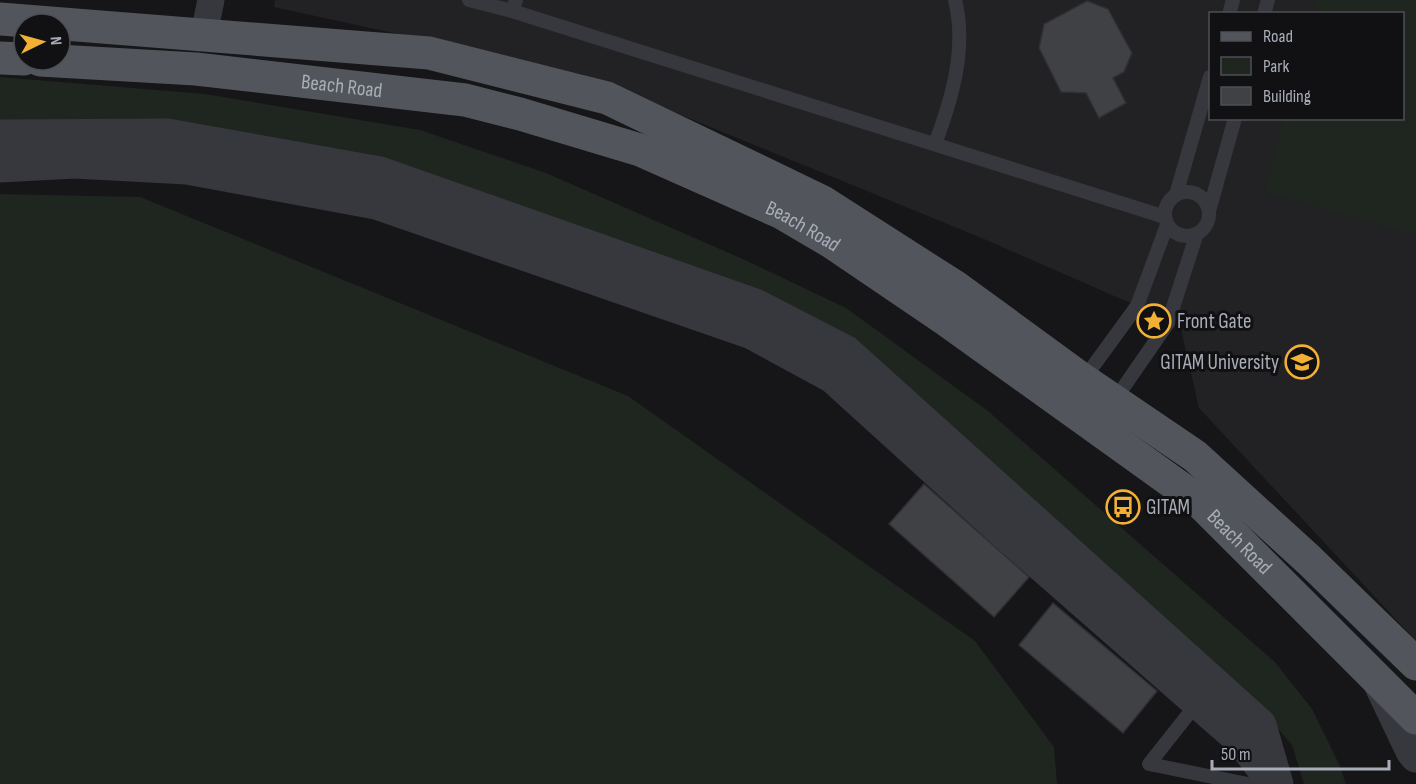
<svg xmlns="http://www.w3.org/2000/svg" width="1416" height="784" font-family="'Sofia Sans Condensed',sans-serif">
	<rect width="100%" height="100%" fill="#161618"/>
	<path fill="#222225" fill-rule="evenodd" d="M275 0H1416V641L1199 408 1178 316 1137 306 984 239 581 74 274 7ZM1210 14H1402V118H1210Z"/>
	<path fill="#1e261f" d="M1316 0H1416V235L1264 192 1284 119 1402 118V14L1312 13Z
		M0 77 205 94 420 130 546 173 745 260 846 308 988 411 1275 662 1312 709 1339 764 1346 784H1304L1292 745 1243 688 849 343 0 120Z
		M0 194 140 197 628 396 975 641 1054 747 1057 784H0Z"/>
	<path fill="#404145" stroke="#303034" stroke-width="1.5" d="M1087 1 1108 9 1132 53 1124 72 1113 78 1126 103 1099 118 1086 93 1061 92 1039 48 1044 24Z
		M924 484 1029 577 994 617 889 524Z
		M1053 603 1157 691 1123 733 1019 645Z"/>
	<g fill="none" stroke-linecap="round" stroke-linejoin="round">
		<path stroke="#37383d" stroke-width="14" d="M469 0 512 11
			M516 0 512 11 1165 217
			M1229 14 1233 0
			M1264 14 1268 0
			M935 144C952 99 967 48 955 0
			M1165 214a22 22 0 1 1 44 0a22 22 0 1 1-44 0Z
			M1176 195 1210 77
			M1209 211 1235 118
			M1083 380 1137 306 1167 225
			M1114 401 1168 323 1197 233
			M1198 702 1149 764 1248 784"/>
		<path stroke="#37383d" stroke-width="27" d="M204 34 211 0"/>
		<path stroke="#37383d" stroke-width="33" d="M0 136 167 135 380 173 755 305 846 352 1260 725 1277 784
			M0 166 75 162 187 168 376 203 752 333 833 377 1007 535 1241 740 1268 775
			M1380 684 1412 751 1416 756"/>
		<g stroke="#53555c" stroke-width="33">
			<path d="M0 19 429 53 607 98 821 201 957 288 1083 380 1195 456 1309 560 1416 664"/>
			<path d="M0 58 24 59"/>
			<path id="s1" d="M40 60 196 69 465 100 520 114 640 150 782 213 833 243 945 319 1200 502 1416 718"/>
		</g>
	</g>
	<defs>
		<g id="sight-ring" transform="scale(1.725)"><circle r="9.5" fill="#111113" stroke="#f2b134" stroke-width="1.5"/><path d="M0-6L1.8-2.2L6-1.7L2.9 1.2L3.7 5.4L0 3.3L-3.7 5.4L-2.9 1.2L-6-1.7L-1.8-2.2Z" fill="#f2b134"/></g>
		<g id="university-ring" transform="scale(1.725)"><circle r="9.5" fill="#111113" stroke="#f2b134" stroke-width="1.5"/><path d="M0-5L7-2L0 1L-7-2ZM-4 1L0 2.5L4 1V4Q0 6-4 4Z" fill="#f2b134"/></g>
		<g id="bus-ring" transform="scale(1.725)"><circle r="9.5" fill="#111113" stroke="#f2b134" stroke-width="1.5"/><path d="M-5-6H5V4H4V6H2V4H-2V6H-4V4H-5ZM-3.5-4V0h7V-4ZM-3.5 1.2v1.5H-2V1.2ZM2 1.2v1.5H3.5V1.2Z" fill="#f2b134"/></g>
	</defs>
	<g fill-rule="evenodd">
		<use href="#sight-ring" x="1154" y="321"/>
		<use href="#university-ring" x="1302" y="362"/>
		<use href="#bus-ring" x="1123" y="507"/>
	</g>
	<g text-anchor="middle" stroke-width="6" stroke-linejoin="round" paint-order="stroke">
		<g font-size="21" fill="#a8adb8" stroke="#111113">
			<text dy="7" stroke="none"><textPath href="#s1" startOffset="303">Beach Road</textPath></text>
			<text dy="7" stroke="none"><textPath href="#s1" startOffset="789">Beach Road</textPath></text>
			<text dy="7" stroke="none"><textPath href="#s1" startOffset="1329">Beach Road</textPath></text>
		</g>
		<g font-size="21" fill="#a8adb8" stroke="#111113" text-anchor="start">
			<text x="1177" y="328">Front Gate</text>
			<text x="1279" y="369" text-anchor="end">GITAM University</text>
			<text x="1146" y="514">GITAM</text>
		</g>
	</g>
	<rect x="1209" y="12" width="195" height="108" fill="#111113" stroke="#4d4f55" stroke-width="1.5"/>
	<rect x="1221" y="32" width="30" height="9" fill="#53555c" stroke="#4d4f55" stroke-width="1.5"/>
	<text x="1263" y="42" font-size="18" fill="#a8adb8">Road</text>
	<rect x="1221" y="57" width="30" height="18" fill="#1e261f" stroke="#4d4f55" stroke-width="1.5"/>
	<text x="1263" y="72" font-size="18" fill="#a8adb8">Park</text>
	<rect x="1221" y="87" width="30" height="18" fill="#404145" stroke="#4d4f55" stroke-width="1.5"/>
	<text x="1263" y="102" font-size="18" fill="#a8adb8">Building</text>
	<g transform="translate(42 42) rotate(85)"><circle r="28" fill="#111113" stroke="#4d4f55" stroke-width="1.5"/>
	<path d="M0-4.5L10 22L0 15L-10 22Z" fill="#f2b134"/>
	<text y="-9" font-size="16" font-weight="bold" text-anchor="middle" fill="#a8adb8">N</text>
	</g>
	<path d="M1212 760v9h177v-9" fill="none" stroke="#a8adb8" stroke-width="3"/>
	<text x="1221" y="760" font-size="18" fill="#a8adb8" stroke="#111113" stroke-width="4.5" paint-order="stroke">50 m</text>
</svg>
